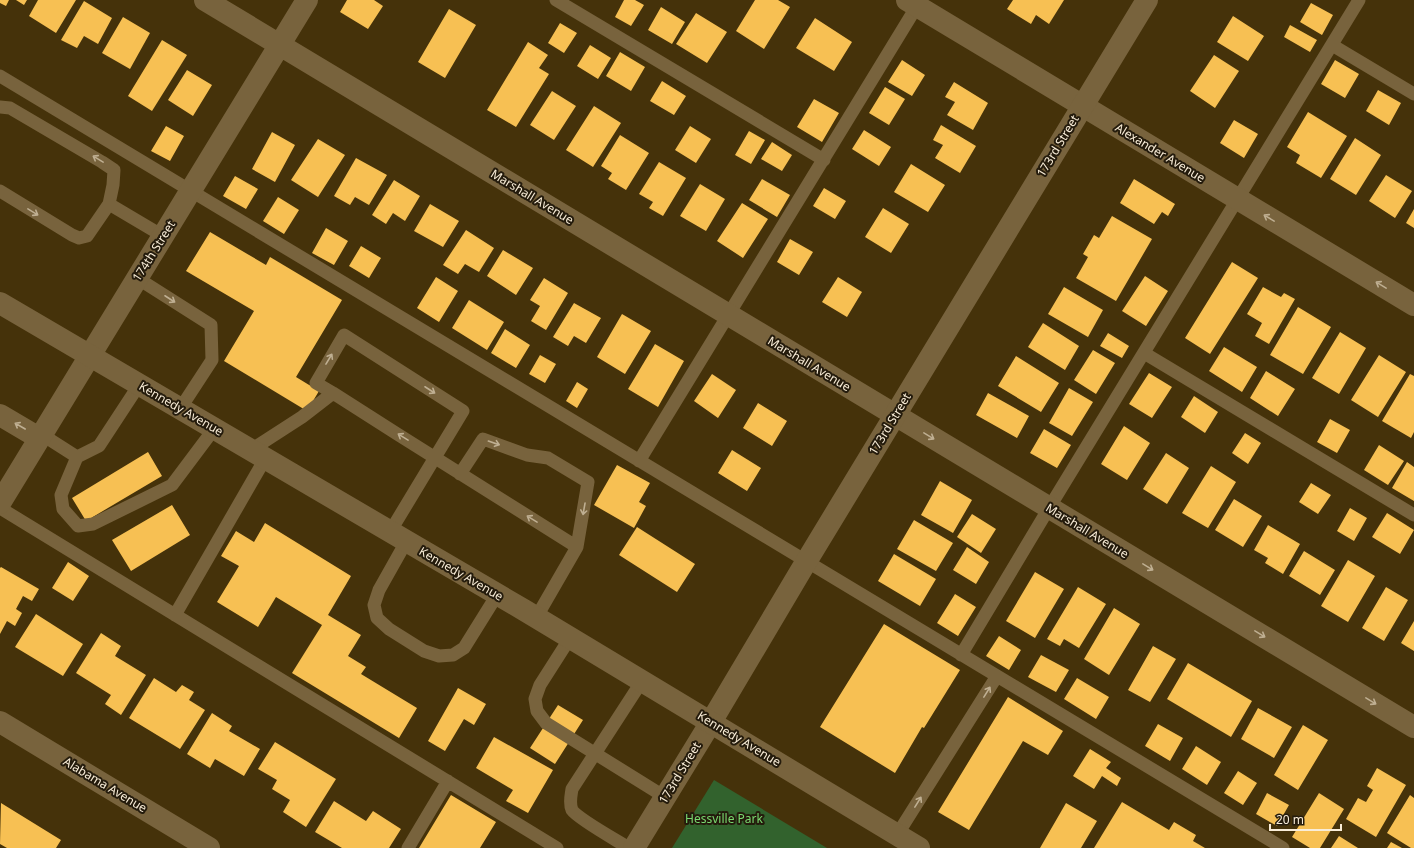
<svg xmlns="http://www.w3.org/2000/svg" width="1414" height="848" font-family="'Noto Sans',sans-serif">
	<rect width="100%" height="100%" fill="#45320a"/>
	<path fill="#32622d" d="M714 780 827 848H672Z"/>
	<path fill="#f7c053" d="M0 0H9L6 6 0 3Z
		M16 0H27L24 5Z
		M38 0H76L56 33 29 16Z
		M347 0H374L383 6 368 29 340 12Z
		M624 0H635L644 5 631 26 615 17Z
		M755 0H778L790 7 764 49 736 31Z
		M1013 0H1064L1049 24 1036 15 1031 24 1007 9Z
		M84 1 112 18 98 44 84 36 77 48 61 40Z
		M1311 3 1333 15 1322 35 1300 22Z
		M661 7 685 22 672 44 648 30Z
		M449 9 476 25 445 78 418 62Z
		M696 13 727 32 707 63 676 44Z
		M1233 16 1264 36 1248 61 1217 42Z
		M123 17 150 33 130 69 102 53Z
		M815 18 852 42 834 71 796 48Z
		M560 23 577 33 564 53 548 43Z
		M1290 25 1317 40 1310 52 1284 37Z
		M162 40 187 55 152 111 128 96Z
		M528 42 548 55 539 68 549 74 516 127 487 110Z
		M590 45 611 58 598 79 577 66Z
		M620 52 645 67 631 91 606 76Z
		M1214 55 1239 71 1215 108 1190 91Z
		M902 60 925 75 912 96 888 82Z
		M1335 60 1359 74 1345 98 1321 84Z
		M187 70 212 85 193 116 168 100Z
		M662 81 686 96 674 115 650 101Z
		M954 82 988 103 973 130 947 115 955 102 945 97Z
		M885 87 905 99 889 125 869 113Z
		M1378 90 1401 103 1389 125 1366 111Z
		M552 91 576 106 554 140 530 125Z
		M814 99 839 113 822 142 797 127Z
		M594 106 621 123 593 167 566 150Z
		M1308 112 1347 136 1321 178 1296 163 1300 155 1287 147Z
		M1234 120 1258 134 1244 158 1220 143Z
		M941 125 976 146 960 173 935 158 943 145 933 140Z
		M166 126 184 136 170 161 151 151Z
		M690 126 711 139 696 163 675 150Z
		M864 130 891 147 879 166 852 149Z
		M749 131 765 140 751 164 735 155Z
		M272 132 295 145 275 182 252 169Z
		M620 135 649 153 626 190 608 179 612 173 601 166Z
		M1355 138 1381 155 1356 195 1330 179Z
		M318 139 345 155 318 197 291 180Z
		M772 142 792 155 782 171 761 159Z
		M356 158 387 175 369 205 355 197 350 205 334 196Z
		M659 162 686 178 663 216 649 208 653 202 639 194Z
		M911 164 945 185 928 212 894 192Z
		M1386 175 1412 191 1395 218 1369 201Z
		M235 176 258 189 246 209 223 196Z
		M762 179 790 195 777 217 749 200Z
		M1134 179 1175 204 1168 216 1162 212 1154 224 1120 203Z
		M394 180 420 196 405 221 393 213 386 224 372 215Z
		M700 184 725 199 706 231 680 216Z
		M824 188 846 201 835 219 813 206Z
		M278 197 299 210 284 234 263 221Z
		M742 203 768 219 743 258 717 241Z
		M430 204 459 221 443 247 414 231Z
		M883 208 909 224 891 253 865 237Z
		M1414 209V228L1406 223Z
		M1112 216 1152 239 1116 301 1076 278 1088 257 1083 254 1094 235 1099 238Z
		M326 228 348 241 334 265 312 253Z
		M466 230 494 248 479 272 465 264 458 274 443 265Z
		M210 232 266 265 270 257 342 300 296 377 319 391 307 411 224 361 254 311 186 271Z
		M790 239 813 252 799 275 777 262Z
		M361 246 381 258 369 278 349 266Z
		M503 250 533 268 516 295 487 276Z
		M1232 262 1258 278 1210 354 1185 338Z
		M1145 276 1168 291 1146 326 1122 311Z
		M436 277 458 291 439 322 417 308Z
		M838 277 862 292 847 317 822 302Z
		M544 278 568 293 546 330 531 321 540 306 530 300Z
		M1064 287 1103 310 1088 337 1048 314Z
		M1263 287 1281 297 1284 293 1295 299 1269 344 1255 336 1262 323 1247 314Z
		M469 300 504 322 487 350 452 328Z
		M574 303 601 318 586 343 574 336 568 346 553 337Z
		M1298 307 1331 327 1303 374 1270 355Z
		M622 314 651 331 625 374 597 357Z
		M1043 323 1079 346 1065 370 1028 347Z
		M505 329 530 345 516 368 491 353Z
		M1340 332 1366 348 1339 394 1312 378Z
		M1108 333 1129 346 1122 358 1100 346Z
		M655 344 684 361 658 407 628 389Z
		M1224 347 1257 367 1242 392 1209 371Z
		M1093 350 1115 363 1096 394 1074 380Z
		M540 355 556 364 545 383 529 374Z
		M1379 355 1406 372 1378 417 1351 400Z
		M1016 356 1059 383 1041 412 998 386Z
		M1266 371 1295 389 1278 416 1250 398Z
		M1149 373 1172 387 1152 418 1129 404Z
		M712 374 736 390 718 418 694 401Z
		M1410 374 1414 376V432L1411 438 1382 421Z
		M577 382 588 389 577 408 566 401Z
		M1069 388 1093 402 1072 436 1049 423Z
		M988 393 1029 416 1017 438 976 415Z
		M1194 396 1218 412 1205 433 1181 417Z
		M758 403 787 421 772 446 743 428Z
		M1330 419 1350 430 1337 453 1317 442Z
		M1124 426 1150 443 1127 480 1101 464Z
		M1044 429 1071 445 1057 468 1030 453Z
		M1245 433 1261 443 1248 464 1232 453Z
		M1379 445 1404 461 1388 485 1364 470Z
		M732 450 761 468 747 491 718 473Z
		M148 452 162 476 86 521 72 498Z
		M1166 453 1189 468 1167 504 1143 489Z
		M1407 462 1414 467V501L1392 488Z
		M617 465 650 483 639 502 646 506 634 528 594 505Z
		M1211 466 1236 482 1208 528 1182 513Z
		M940 481 972 500 953 533 921 515Z
		M1311 483 1331 495 1318 514 1299 502Z
		M1234 499 1262 516 1243 547 1215 530Z
		M172 505 190 535 131 571 112 540Z
		M1350 508 1367 518 1354 541 1337 531Z
		M1387 513 1414 530 1400 554 1372 537Z
		M972 514 996 529 981 553 957 537Z
		M914 520 953 543 936 571 897 549Z
		M265 523 351 576 328 615 361 635 348 656 366 667 361 674 417 708 399 738 292 673 322 625 276 597 258 627 217 602 239 566 221 556 236 531 254 542Z
		M1268 525 1300 544 1283 574 1265 563 1268 558 1254 550Z
		M637 527 695 564 677 592 619 555Z
		M967 547 989 562 976 584 953 570Z
		M1304 551 1335 570 1320 595 1289 576Z
		M894 554 936 579 920 606 878 581Z
		M1348 560 1375 576 1348 622 1321 606Z
		M68 562 89 576 73 601 52 588Z
		M1 567 39 589 32 601 23 596 16 609 22 613 15 626 7 621 0 634V568Z
		M1035 572 1064 589 1035 638 1006 621Z
		M1078 587 1106 604 1079 648 1064 639 1060 646 1047 639Z
		M1386 587 1408 600 1384 641 1362 628Z
		M955 594 976 607 958 636 937 623Z
		M1114 608 1140 624 1109 675 1084 659Z
		M36 614 83 644 63 676 15 647Z
		M1414 621V651L1401 643Z
		M884 624 960 670 924 728 922 727 895 773 820 727Z
		M101 633 121 646 115 656 146 675 121 715 105 704 111 695 76 673Z
		M999 636 1021 650 1009 670 986 656Z
		M1153 646 1176 659 1150 702 1128 690Z
		M1041 655 1069 670 1056 692 1028 677Z
		M1188 663 1252 701 1231 737 1167 699Z
		M154 678 176 692 182 685 194 692 189 700 205 710 180 749 129 718Z
		M1077 678 1109 697 1096 719 1064 699Z
		M458 688 486 704 474 725 464 719 445 751 428 741Z
		M1008 697 1063 731 1048 755 1023 741 969 830 938 812Z
		M558 705 583 720 555 764 530 748Z
		M1258 708 1292 727 1274 758 1241 739Z
		M212 713 232 726 229 731 260 749 244 776 215 759 210 768 187 754Z
		M1158 724 1183 738 1170 761 1145 746Z
		M1303 725 1328 740 1298 790 1274 775Z
		M494 737 553 770 528 813 506 801 513 790 476 768Z
		M275 742 336 779 306 827 283 812 290 800 272 789 277 780 258 769Z
		M1196 746 1221 762 1207 785 1182 769Z
		M1090 749 1111 762 1106 768 1121 778 1117 786 1102 776 1094 789 1073 776Z
		M1377 768 1406 785 1376 837 1346 819 1358 798 1366 802 1373 790 1367 786Z
		M1238 771 1257 783 1243 805 1224 793Z
		M1267 793 1289 805 1277 826 1256 814Z
		M1319 793 1344 809 1320 848H1310L1292 837Z
		M451 795 496 822 480 848H419Z
		M1410 795 1414 798V848H1411L1387 833Z
		M334 801 366 821 373 811 401 829 389 848H342L315 832Z
		M1122 802 1169 830 1174 822 1196 835 1193 841 1205 848H1094Z
		M1 803 61 840 56 848H7L0 844Z
		M1066 803 1097 821 1081 848H1040Z
		M1339 836 1358 848H1331Z
		M1391 842 1402 848H1387Z"/>
	<g fill="none" stroke-linecap="round" stroke-linejoin="round">
		<path stroke="#78633d" stroke-width="13" d="M556 0 824 160
			M1332 45 1414 94
			M0 76 1283 848
			M0 107 10 108 102 162 114 170 113 185 109 204 87 236 79 238 72 235 0 191
			M109 204 163 236
			M137 278 211 325 212 360 180 409
			M1144 353 1414 515
			M41 434 77 457 61 495 63 509 78 526 93 524 172 485 214 429
			M251 450 302 417 333 393
			M77 457 99 446 139 385
			M639 461 917 6
			M460 474 483 439 527 455 548 458 588 482 577 547 536 618
			M0 508 557 848
			M390 532 463 411 344 335 316 383 333 393C414 445 496 496 577 547
			M406 542 379 590 374 605 377 618 389 629 424 651 439 656 453 655 464 648 497 595
			M175 615 265 459
			M570 638 540 685 535 699 537 711 546 723 665 797
			M961 655 1049 508 1359 0
			M897 835 997 676
			M408 848 448 781
			M629 848C618 841 578 819 572 810 569 803 571 796 572 789L642 681"/>
		<path stroke="#78633d" stroke-width="22" d="M205 0 1414 727
			M907 0 1414 305
			M0 415 39 438
			M0 503 307 0
			M0 722 209 848"/>
		<path stroke="#78633d" stroke-width="22" d="M634 848 711 722 806 562 1147 0"/>
		<path stroke="#78633d" stroke-width="22" d="M0 303 524 610 919 848"/>
	</g>
	<defs><path id="oneway-shaft" d="M-6 0H5M1.5-3L5.5 0L1.5 3" fill="none" stroke-width="1.6" stroke-linecap="round" stroke-linejoin="round"/></defs>
	<g stroke="#bfaf92">
		<use href="#oneway-shaft" transform="translate(98 159) rotate(-149)"/>
		<use href="#oneway-shaft" transform="translate(33 212) rotate(31)"/>
		<use href="#oneway-shaft" transform="translate(1269 218) rotate(-149)"/>
		<use href="#oneway-shaft" transform="translate(1381 285) rotate(-149)"/>
		<use href="#oneway-shaft" transform="translate(170 299) rotate(33)"/>
		<use href="#oneway-shaft" transform="translate(329 359) rotate(-59)"/>
		<use href="#oneway-shaft" transform="translate(430 390) rotate(33)"/>
		<use href="#oneway-shaft" transform="translate(20 426) rotate(-150)"/>
		<use href="#oneway-shaft" transform="translate(929 436) rotate(31)"/>
		<use href="#oneway-shaft" transform="translate(403 437) rotate(-148)"/>
		<use href="#oneway-shaft" transform="translate(494 443) rotate(19)"/>
		<use href="#oneway-shaft" transform="translate(584 509) rotate(100)"/>
		<use href="#oneway-shaft" transform="translate(532 519) rotate(-148)"/>
		<use href="#oneway-shaft" transform="translate(1148 567) rotate(31)"/>
		<use href="#oneway-shaft" transform="translate(1260 634) rotate(31)"/>
		<use href="#oneway-shaft" transform="translate(987 692) rotate(-58)"/>
		<use href="#oneway-shaft" transform="translate(1371 701) rotate(31)"/>
		<use href="#oneway-shaft" transform="translate(918 802) rotate(-58)"/>
	</g>
	<g text-anchor="middle" stroke-width="4" stroke-linejoin="round" paint-order="stroke">
		<g font-size="12" fill="#f9edd8" stroke="#241b0c">
			<text transform="translate(1058 146) rotate(-59)" y="4">173rd Street</text>
			<text transform="translate(1160 153) rotate(31)" y="4">Alexander Avenue</text>
			<text transform="translate(532 197) rotate(31)" y="4">Marshall Avenue</text>
			<text transform="translate(154 251) rotate(-58)" y="4">174th Street</text>
			<text transform="translate(809 364) rotate(31)" y="4">Marshall Avenue</text>
			<text transform="translate(181 409) rotate(30)" y="4">Kennedy Avenue</text>
			<text transform="translate(890 424) rotate(-59)" y="4">173rd Street</text>
			<text transform="translate(1087 531) rotate(31)" y="4">Marshall Avenue</text>
			<text transform="translate(461 574) rotate(30)" y="4">Kennedy Avenue</text>
			<text transform="translate(739 739) rotate(31)" y="4">Kennedy Avenue</text>
			<text transform="translate(680 773) rotate(-59)" y="4">173rd Street</text>
			<text transform="translate(105 785) rotate(31)" y="4">Alabama Avenue</text>
		</g>
		<g font-size="12" fill="#7ada70" stroke="#241b0c">
			<text x="724" y="823">Hessville Park</text>
		</g>
	</g>
	<path d="M1270 824v6h71v-6" fill="none" stroke="#f9edd8" stroke-width="2"/>
	<text x="1276" y="824" font-size="12" fill="#f9edd8" stroke="#241b0c" stroke-width="3" paint-order="stroke">20 m</text>
</svg>
